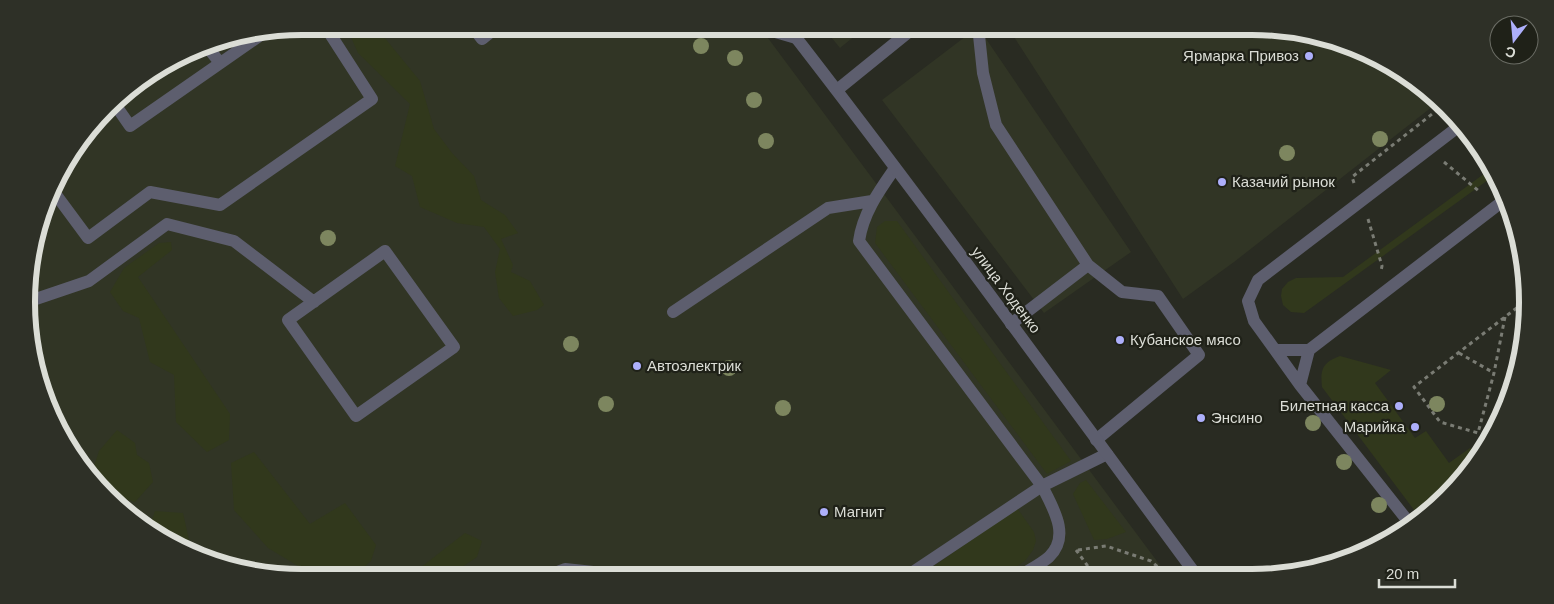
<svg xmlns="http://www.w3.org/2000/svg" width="1554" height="604" font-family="Arial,sans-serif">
	<rect width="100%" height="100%" fill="#292b22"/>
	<path fill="#313525" d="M302 26H759L1168 576 302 578 230 568 134 521 73 455 32 356 29 266 63 164 120 94 213 41Z
		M822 26H867L840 48Z
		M1007 26H1252L1324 36 1420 83 1437 103 1234 262 1183 299Z
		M978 27 1131 252 1044 313 882 100Z"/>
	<path fill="#31381c" d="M346 26H375L420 81 434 129 452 153 474 176 481 200 505 215 518 233 501 239 513 265 511 272 530 281 544 305 537 310 513 316 499 298 495 272 500 249 484 227 457 223 420 207 412 176 395 166 410 104 358 53Z
		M1492 168 1495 175 1304 313 1291 312 1283 305 1281 296 1282 289 1288 282 1296 278 1343 277Z
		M885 221H897L1071 461 1047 474 875 243 877 227Z
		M171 242 172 250 138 277 230 414 229 440 207 452 176 422 174 375 150 362 139 318 123 311 110 292 124 268 159 243Z
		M1340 356 1391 370 1375 383 1415 438 1426 431 1449 463 1470 448 1481 452 1434 509 1420 518 1322 387C1320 369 1323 362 1340 356Z
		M117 430 135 443 137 455 149 463 153 482 135 502 115 496 94 466 99 451Z
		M254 452 310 524 345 503 376 545 371 561 352 578 313 575 268 548 234 510 231 463Z
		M1086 480 1126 532 1107 539 1094 540 1073 494 1080 483Z
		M1017 508 1034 532 1036 541 1033 550 1025 561 1002 576H920Z
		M155 511 183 513 191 549 149 528Z
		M465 533 482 541 477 557 450 575 448 577H416L420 568Z"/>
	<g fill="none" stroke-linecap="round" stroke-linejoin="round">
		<path stroke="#7a7c74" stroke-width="3" stroke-dasharray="4 4" stroke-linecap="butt" d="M1444 162 1480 192
			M1354 183 1352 177 1441 107
			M1368 219 1382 266 1381 271
			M1505 317 1494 373 1478 433 1440 422 1414 387C1450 359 1487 331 1523 303
			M1459 353 1494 373
			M1076 550 1095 576
			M1078 550 1106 546 1151 561 1168 576"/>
		<path stroke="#5d5e6e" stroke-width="12" d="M472 26 482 39 498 26
			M747 26 772 31
			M767 26 772 31 796 38
			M978 26 983 73 996 125 1088 265
			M206 45 220 63
			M114 103 130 126 265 32
			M1458 127 1258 280 1248 301 1254 321 1275 350H1309L1503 201
			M895 168C879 191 863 213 859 241L1042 486C1053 508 1071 536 1049 557 1041 564 1029 570 1020 576
			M54 192 88 238 150 192 220 205 372 99 325 26
			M385 251 454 347 356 416 288 320Z
			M30 301 89 281 167 224 234 241 314 302
			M673 312 828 208 872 201
			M1011 324 1088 265 1122 292 1158 296 1199 355 1096 440
			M1275 350 1300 385 1411 525
			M1300 385 1309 350
			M70 448 78 460
			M910 574 1042 486 1107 454
			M544 577 565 569 612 574 684 573"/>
		<path stroke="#5d5e6e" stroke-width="12" d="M787 26C927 206 1061 392 1197 576
			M837 90 916 26"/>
	</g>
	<g fill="#7d865f">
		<circle cx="701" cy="46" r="8"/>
		<circle cx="735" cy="58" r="8"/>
		<circle cx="754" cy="100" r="8"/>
		<circle cx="1380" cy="139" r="8"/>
		<circle cx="766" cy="141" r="8"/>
		<circle cx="1287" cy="153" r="8"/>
		<circle cx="328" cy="238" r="8"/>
		<circle cx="571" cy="344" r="8"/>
		<circle cx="729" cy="368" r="8"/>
		<circle cx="606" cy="404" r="8"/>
		<circle cx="1437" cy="404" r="8"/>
		<circle cx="783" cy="408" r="8"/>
		<circle cx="1313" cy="423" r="8"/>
		<circle cx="1344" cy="462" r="8"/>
		<circle cx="1379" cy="505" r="8"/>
	</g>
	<g fill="#adaffb" stroke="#1f2118" stroke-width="2">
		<circle cx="1309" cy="56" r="5"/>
		<circle cx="1222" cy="182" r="5"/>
		<circle cx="1120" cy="340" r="5"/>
		<circle cx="637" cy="366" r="5"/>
		<circle cx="1399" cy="406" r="5"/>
		<circle cx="1201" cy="418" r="5"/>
		<circle cx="1415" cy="427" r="5"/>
		<circle cx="824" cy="512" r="5"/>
	</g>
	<g text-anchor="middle" stroke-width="4.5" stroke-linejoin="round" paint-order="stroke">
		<g font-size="15" fill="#dbddd6" stroke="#1f2118" text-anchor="start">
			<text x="1299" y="61" text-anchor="end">Ярмарка Привоз</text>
			<text x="1232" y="187">Казачий рынок</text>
			<text x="1130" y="345">Кубанское мясо</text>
			<text x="647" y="371">Автоэлектрик</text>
			<text x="1389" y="411" text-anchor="end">Билетная касса</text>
			<text x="1211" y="423">Энсино</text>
			<text x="1405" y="432" text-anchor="end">Марийка</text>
			<text x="834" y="517">Магнит</text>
		</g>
		<g font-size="15" fill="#dbddd6" stroke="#1f2118">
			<text transform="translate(1006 290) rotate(53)" y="5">улица Ходенко</text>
		</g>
	</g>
	<path d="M0 0H1554V604H0ZM302 35H1252A267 267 0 0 1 1519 302V302A267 267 0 0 1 1252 569H302A267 267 0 0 1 35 302V302A267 267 0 0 1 302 35Z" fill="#2e3027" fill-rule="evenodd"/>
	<path fill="none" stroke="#dbddd6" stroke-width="6" d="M302 35H1252A267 267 0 0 1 1519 302V302A267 267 0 0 1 1252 569H302A267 267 0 0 1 35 302V302A267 267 0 0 1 302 35Z"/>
	<g transform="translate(1514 40) rotate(196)"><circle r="24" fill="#1f2118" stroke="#6a6c64"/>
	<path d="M0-4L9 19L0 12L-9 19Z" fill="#adaffb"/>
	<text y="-8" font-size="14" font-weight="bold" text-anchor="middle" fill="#dbddd6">С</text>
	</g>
	<path d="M1379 579v8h76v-8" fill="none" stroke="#dbddd6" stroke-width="2.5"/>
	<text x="1386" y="579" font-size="15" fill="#dbddd6" stroke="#1f2118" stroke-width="4" paint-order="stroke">20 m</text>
</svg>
